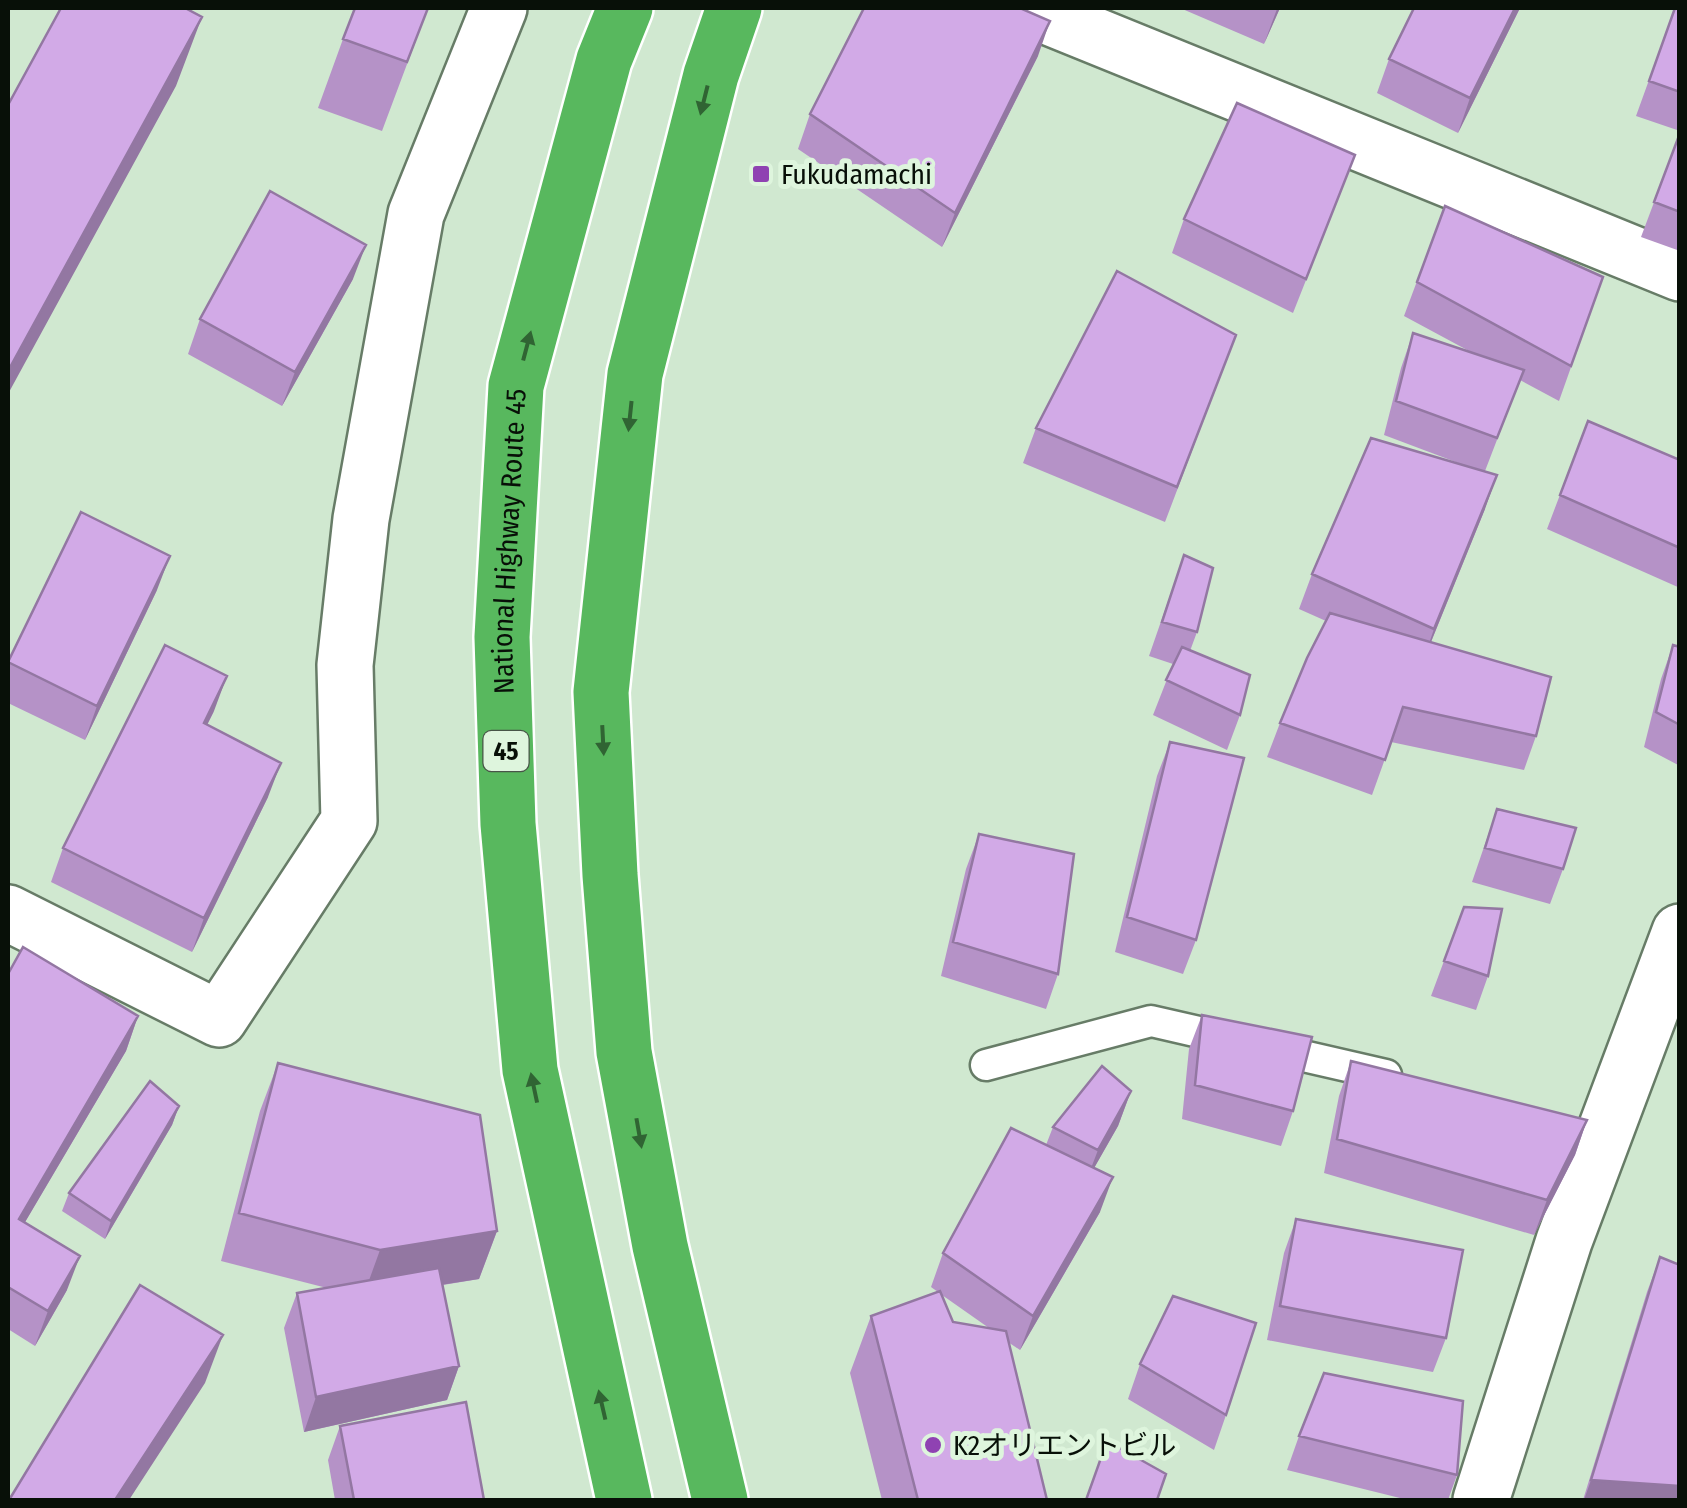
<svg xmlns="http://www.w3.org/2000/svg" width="1687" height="1508" font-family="'Fira Sans Condensed','Noto Sans JP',sans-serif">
	<rect width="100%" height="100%" fill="#d0e8d0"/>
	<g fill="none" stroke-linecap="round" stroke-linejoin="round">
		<g stroke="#677c67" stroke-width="35">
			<path id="lane" d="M986 1065 1151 1021 1386 1075"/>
		</g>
		<g stroke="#677c67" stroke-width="60">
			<path id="street" d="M1027 8 1680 273
				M8 913 219 1019 349 821 345 665 361 519 416 214 499 8
				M1481 1500 1564 1241 1680 932"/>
		</g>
		<g stroke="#fff" stroke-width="60">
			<g id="highway">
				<path id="s1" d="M624 1500 530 1070 508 824 502 637 516 386 604 60 625 8"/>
				<path d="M720 1500 660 1246 624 1052 610 875 601 692 635 374 711 75 734 8"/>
			</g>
		</g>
		<use href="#lane" stroke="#fff" stroke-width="30"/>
		<use href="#street" stroke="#fff" stroke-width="55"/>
		<use href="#highway" stroke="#58b85e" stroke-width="55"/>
	</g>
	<path fill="#b592c7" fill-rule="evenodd" d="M428 8 382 131 318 108 343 39Z
		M1180 8H1280L1264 44Z
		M1520 8 1458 133 1377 93 1389 59Z
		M1675 8H1680V131L1636 116Z
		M1038 56 942 247 798 149 810 114Z
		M1680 133V251L1641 237Z
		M1342 189 1293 313 1172 253 1184 219Z
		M1445 206 1603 277 1559 401 1520 380 1485 471V509L1431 642 1536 736 1524 770 1391 742 1372 795 1267 757 1280 723 1326 621 1299 609 1312 574 1469 467 1384 435 1401 368 1413 333 1469 351 1404 316Z
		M353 279 282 406 188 354 200 319Z
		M1223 369 1165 522 1023 463 1036 428Z
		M1588 421 1680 460V588L1547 529Z
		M1184 555 1197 632 1190 651 1240 715 1227 750 1153 715 1173 664 1149 656Z
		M157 590 85 740 8 703V661Z
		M1673 645 1680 647V766L1644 747 1661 679Z
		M214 711 207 725 268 797 192 952 51 882 63 848Z
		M1170 742 1196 940 1183 974 1115 952 1157 776Z
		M1497 809 1563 869 1550 904 1472 882Z
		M979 834 1058 974 1046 1009 941 976 966 869Z
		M1464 907 1488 976 1476 1010 1431 996Z
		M8 974 138 1016 126 1051 25 1222 67 1290 35 1346 8 1329Z
		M1202 1015 1293 1111 1281 1146 1182 1119 1189 1049Z
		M1351 1061 1587 1120 1575 1155 1534 1235 1324 1173 1339 1096Z
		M278 1063 497 1231 479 1279 443 1285 459 1366 447 1400 304 1432 284 1328 297 1293 327 1288 221 1261 260 1111Z
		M1131 1091 1118 1126 1094 1168 1100 1212 1020 1350 1008 1342 1047 1500H882L850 1373 871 1316 938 1292 931 1287 943 1253 1046 1145 1053 1127ZM942 1295 989 1328 953 1322Z
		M179 1106 172 1125 105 1239 62 1211 69 1193Z
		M1296 1219 1446 1338 1433 1372 1267 1340 1284 1253Z
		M1660 1257 1680 1500H1583L1647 1292Z
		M1140 1364 1226 1415 1214 1450 1128 1399Z
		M340 1426 484 1500H335L328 1460Z
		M1299 1436 1457 1475 1448 1500H1408L1287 1470Z"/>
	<path fill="#9377a2" d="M1278 8H1280L1264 44 1277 9Z
		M1515 8H1520L1458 133 1470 98Z
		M202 17 176 86 8 394V371Z
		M1050 21 1038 56 942 247 955 213Z
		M366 245 353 279 282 406 295 372Z
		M1497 475 1485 509 1422 664 1434 629Z
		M170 556 157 590 85 740 97 706Z
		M227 676 214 711 191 757 204 723Z
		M281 763 268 797 192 952 204 918Z
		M138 1016 126 1051 8 1251 19 1219Z
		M1131 1091 1118 1126 1085 1184 1098 1150Z
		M179 1106 172 1125 105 1239 111 1221Z
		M1587 1120 1575 1155 1534 1235 1547 1200Z
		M1113 1177 1100 1212 1020 1350 1033 1316Z
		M497 1231 479 1279 363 1297 380 1250Z
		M80 1256 67 1290 35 1346 48 1311Z
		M223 1335 205 1383 129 1500H115Z
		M459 1366 447 1400 304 1432 316 1397Z
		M1591 1480 1680 1486V1500H1584Z"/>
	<path fill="#d2aae7" stroke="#9377a2" stroke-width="2.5" d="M61 8H185L202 17 8 371V105Z
		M355 8H428L407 62 343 39Z
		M864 8H1020L1050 21 955 213 810 114Z
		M1414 8H1515L1470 98 1389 59Z
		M1675 8H1680V92L1649 81Z
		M1237 103 1355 155 1306 279 1184 219Z
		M1680 133V212L1654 202Z
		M270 191 366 245 295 372 200 319Z
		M1445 206 1603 277 1571 366 1417 282Z
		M1117 271 1236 335 1177 487 1036 428Z
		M1413 333 1524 370 1497 438 1396 401Z
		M1588 421 1680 460V548L1560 495Z
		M1371 438 1497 475 1434 629 1312 574Z
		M81 512 170 556 97 706 8 662Z
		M1184 555 1213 568 1197 632 1162 622Z
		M1330 613 1551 677 1536 736 1403 707 1385 760 1280 723 1307 658Z
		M165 645 227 676 204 723 281 763 204 918 63 848Z
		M1673 645 1680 647V725L1656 712Z
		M1182 647 1250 675 1240 715 1166 680Z
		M1170 742 1244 758 1196 940 1127 917Z
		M1497 809 1576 828 1563 869 1485 848Z
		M979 834 1074 854 1058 974 953 942Z
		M1464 907 1502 909 1488 976 1444 961Z
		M23 947 138 1016 19 1219 80 1256 48 1311 8 1287V974Z
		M1202 1015 1312 1037 1293 1111 1195 1085Z
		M1351 1061 1587 1120 1547 1200 1337 1139Z
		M278 1063 480 1115 497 1231 380 1250 239 1213Z
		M1102 1066 1131 1091 1098 1150 1053 1127Z
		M150 1081 179 1106 111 1221 69 1193Z
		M1011 1128 1113 1177 1033 1316 943 1253Z
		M1296 1219 1463 1250 1446 1338 1280 1306Z
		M1660 1257 1680 1265V1486L1591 1480Z
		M439 1268 459 1366 316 1397 297 1293Z
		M140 1285 223 1335 115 1500H9Z
		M940 1291 953 1322 1006 1331 1047 1500H918L871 1316Z
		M1173 1296 1256 1323 1226 1415 1140 1364Z
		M1324 1373 1463 1401 1457 1475 1299 1436Z
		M466 1402 484 1500H354L340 1426Z
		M1107 1441 1166 1474 1157 1500H1086Z"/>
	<defs><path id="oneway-solid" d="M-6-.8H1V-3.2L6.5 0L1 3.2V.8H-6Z" transform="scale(2.5)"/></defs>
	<g fill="#306433">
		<use href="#oneway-solid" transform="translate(704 100) rotate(104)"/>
		<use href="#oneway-solid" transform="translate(527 346) rotate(-75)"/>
		<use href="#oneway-solid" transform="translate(630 416) rotate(96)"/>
		<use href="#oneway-solid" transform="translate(603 740) rotate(87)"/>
		<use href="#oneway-solid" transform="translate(534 1088) rotate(-102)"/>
		<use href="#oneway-solid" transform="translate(639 1133) rotate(80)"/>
		<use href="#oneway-solid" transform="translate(602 1405) rotate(-103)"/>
	</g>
	<g fill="#8f42b2" stroke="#def5dd" stroke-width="4">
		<rect x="751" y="164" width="20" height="20" rx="5"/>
		<circle cx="933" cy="1445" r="10"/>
	</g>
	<g text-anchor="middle" stroke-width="10" stroke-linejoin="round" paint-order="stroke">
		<rect fill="#def5dd" stroke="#485548" stroke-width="2.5" x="483.5" y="731" width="45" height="40" rx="8"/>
		<g font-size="25" font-weight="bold" fill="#081008">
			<text x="506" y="760">45</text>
		</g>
		<g font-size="28" fill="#081008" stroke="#def5dd" text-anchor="start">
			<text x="781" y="184">Fukudamachi</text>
			<text x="953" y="1455">K2オリエントビル</text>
		</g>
		<g font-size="28" fill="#081008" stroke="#def5dd">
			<text dy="10" stroke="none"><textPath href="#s1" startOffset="970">National Highway Route 45</textPath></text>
		</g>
	</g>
	<rect width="1687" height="1508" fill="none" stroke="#081008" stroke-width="20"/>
</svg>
